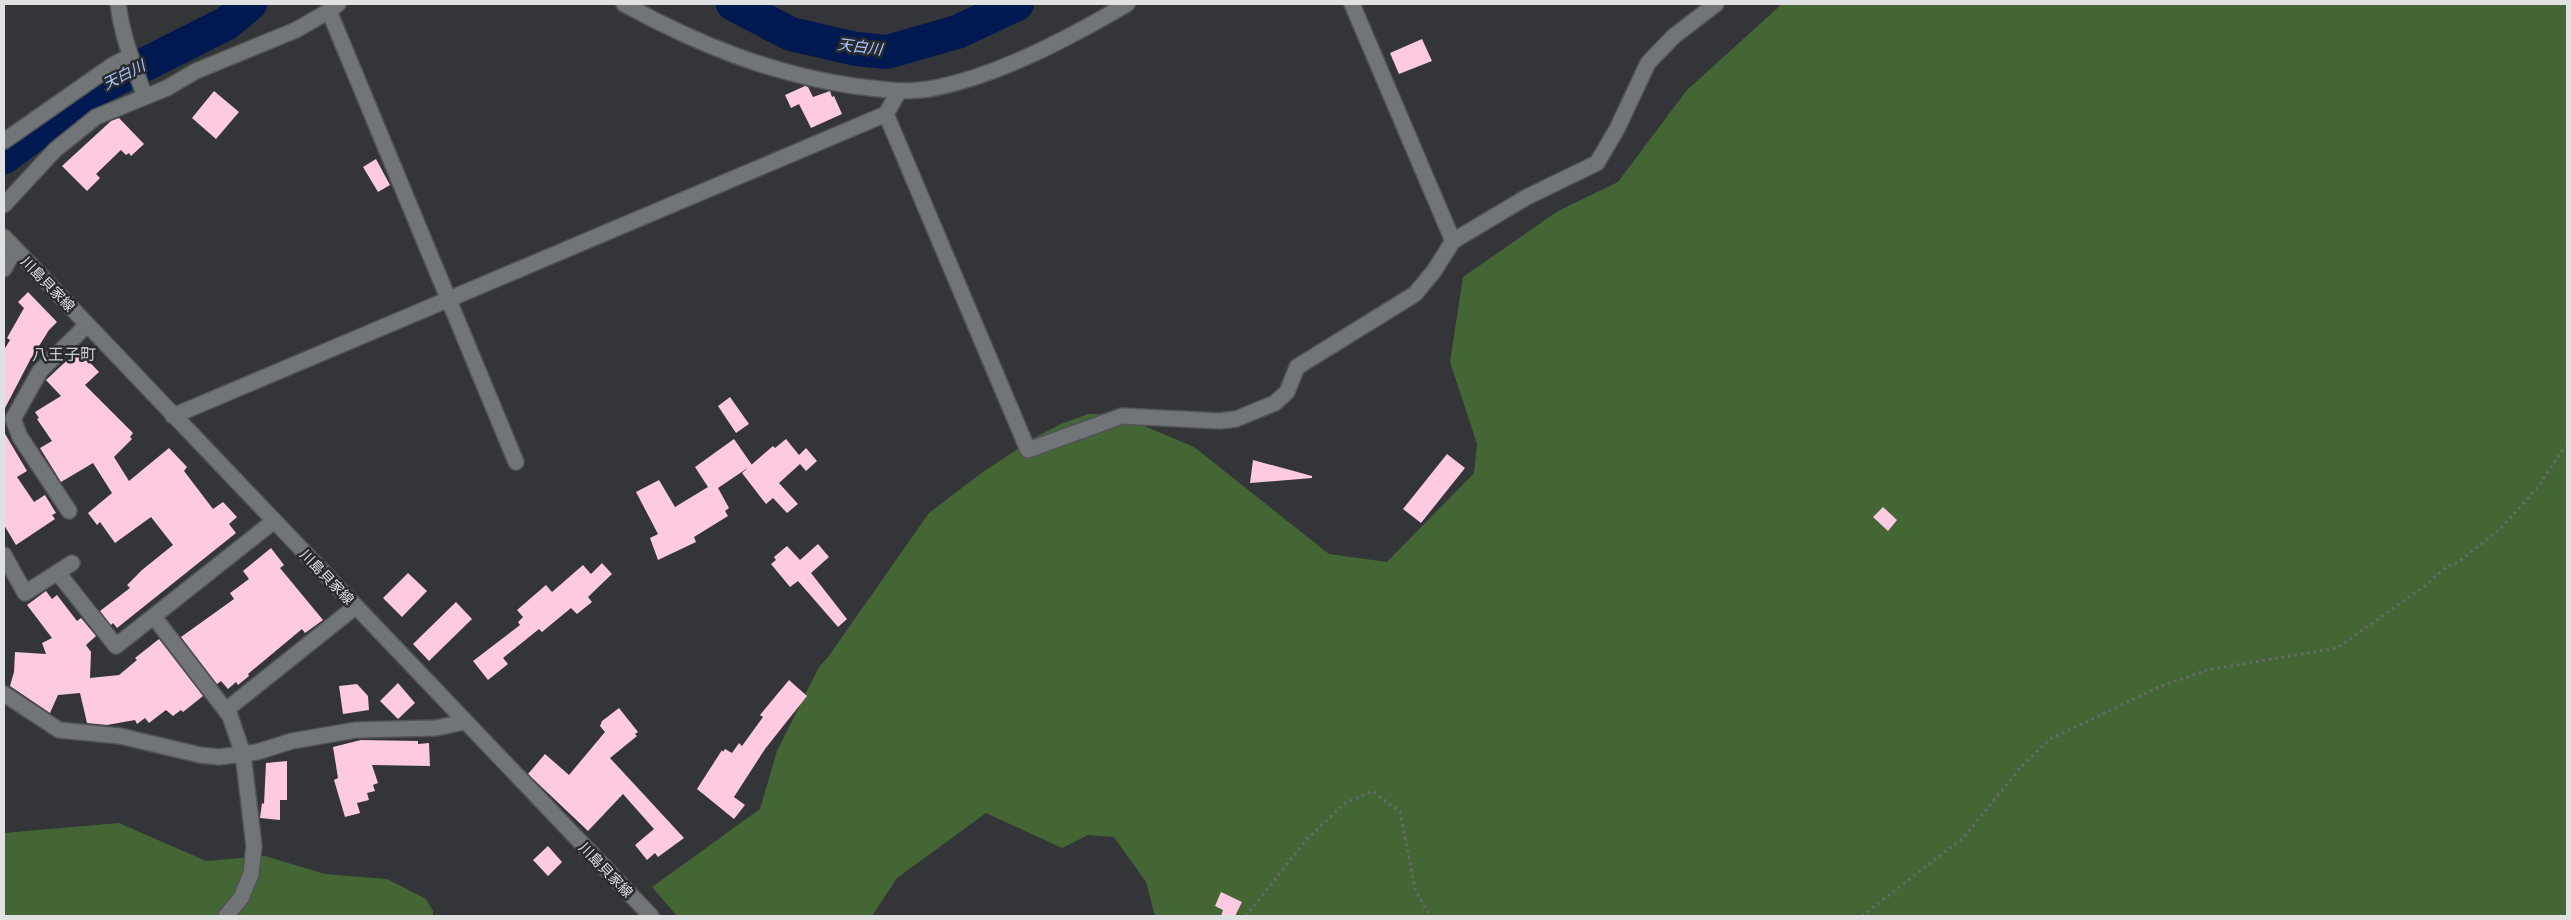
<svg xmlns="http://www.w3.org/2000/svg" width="2571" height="920" font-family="Barlow,'Noto Sans JP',sans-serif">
	<rect width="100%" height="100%" fill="#333538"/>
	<path fill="#446634" d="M1782 4H2567V916H1155L1146 882 1114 837 1088 835 1062 848 986 813 897 878 872 916H677L652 887 760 809 777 751 819 667 828 657 929 513 980 474 1034 438 1061 424 1088 414 1118 415 1194 447 1329 554 1387 562 1474 473 1477 444 1450 362 1463 277 1558 211 1618 182 1687 90Z
		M119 823 206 861 265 856 325 874 387 879 426 899 433 911V916H4V833Z"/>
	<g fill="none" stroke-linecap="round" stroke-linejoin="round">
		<path stroke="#011951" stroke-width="34" d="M733 4 791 34 856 49 887 52 957 32 1017 4
			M4 157 94 90 227 23 250 4"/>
	</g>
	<path fill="#fdcae2" d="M1422 39 1432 61 1399 74 1390 53Z
		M805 86 808 87 813 97 830 91 832 97 834 96 842 114 811 128 799 104 791 108 785 95Z
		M214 91 239 112 216 139 192 118Z
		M119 118 144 144 131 156 129 153 126 155 121 150 96 174 100 178 87 191 62 166 111 121Z
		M376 159 390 185 378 192 363 167Z
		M28 292 57 322 49 330 29 362 4 410V350L10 340 7 338 24 308 18 302Z
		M78 350 99 372 85 385 133 433 130 437 132 439 114 457 129 481 169 448 187 467 184 471 213 509 223 502 237 517 229 524 236 533 117 628 113 623 111 625 100 611 130 588 127 585 142 570 173 545 151 517 115 543 100 522 97 525 88 513 112 493 93 463 61 482 40 448 52 441 37 419 39 418 35 412 61 396 46 380Z
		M730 397 749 424 736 433 718 406Z
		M4 432 27 471 17 477 34 502 45 495 56 513 52 515 55 519 16 545 4 525Z
		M734 439 752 465 718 488 729 508 725 511 728 516 694 537 696 542 658 560 650 538 658 534 636 492 659 480 675 507 708 487 695 467Z
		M786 439 799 455 806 448 817 461 806 471 800 464 779 483 798 504 787 513 773 498 766 504 742 473 773 446 775 448Z
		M1447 454 1465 468 1421 523 1403 509Z
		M1253 460 1312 476V478L1250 483Z
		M1883 507 1897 520 1888 531 1873 517Z
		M818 544 829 557 811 573 847 619 838 627 798 581 790 587 771 564 776 560 774 557 787 546 800 560Z
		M271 548 284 565 280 568 323 620 305 633 302 629 248 674 249 676 238 685 236 682 228 689 221 681 217 684 181 637 234 599 230 593 249 579 243 571Z
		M602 563 612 574 588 597 592 602 577 614 571 608 542 632 539 629 503 658 508 664 488 680 473 661 520 625 518 622 523 617 517 610 546 585 552 592 583 565 591 574Z
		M408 573 427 591 402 617 383 598Z
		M46 591 52 599 57 595 77 621 81 618 96 636 86 645 91 652 90 678 119 675 137 660 135 658 159 639 203 696 183 712 181 710 173 716 166 710 149 723 145 718 137 724 135 720 107 725 87 723 80 693 58 695 50 713 10 686 14 672 15 652 46 654 42 643 52 638 27 605Z
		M456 602 472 619 429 661 413 644Z
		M789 680 807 696 765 749 734 797 745 805 734 819 697 789 722 750 723 752 725 749 732 753 739 743 742 746 763 717 760 715Z
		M398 683 415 703 398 719 380 701Z
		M357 684 368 696 369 710 343 714 339 686Z
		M619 708 638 732 635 734 637 736 610 758 684 838 658 857 655 853 647 860 635 845 654 829 623 794 588 831 528 774 545 754 569 775 605 732 600 726 602 721Z
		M361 740 418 741V744L429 743 430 766 372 765 378 783 373 785 375 791 367 793 369 800 357 803 360 813 345 817 334 780 338 778 333 747Z
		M287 761V800H280V820L260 818 262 803 264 804 266 763Z
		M548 846 562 862 548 876 533 860Z
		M1221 892 1242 902 1235 916H1221L1223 910 1215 906Z"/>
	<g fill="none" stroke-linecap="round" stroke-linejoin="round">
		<g stroke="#515456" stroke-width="18">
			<path id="street" d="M118 4C122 36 134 66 145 97
				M624 4C697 44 771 74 854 86 879 89 904 93 929 89 996 77 1069 38 1127 4
				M1352 4 1453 241
				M329 11 516 462
				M886 114 1028 450 1122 416 1220 421 1236 419 1275 403 1287 392 1297 367 1415 294 1434 271 1453 241 1527 197 1597 163 1617 129 1648 63 1674 36 1716 4
				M4 141 113 65 130 56
				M4 205 55 150 96 117 167 88 196 71 296 30 329 11 338 4
				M4 269 15 249
				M173 416 886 114 899 91
				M69 511 20 437 13 419 40 371 87 325
				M4 555 25 593 72 563
				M58 573 116 646 274 521
				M154 617 230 716 243 754 254 846 251 874 241 898 226 916
				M4 694 59 730 120 736 200 755 219 757 257 752 292 741 356 730 436 728 464 722
				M226 710 355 607"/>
		</g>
		<g stroke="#515456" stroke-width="18">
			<path id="secondary" d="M4 237 651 916"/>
		</g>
		<path stroke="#686a6d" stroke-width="3" stroke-dasharray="2.5 4" stroke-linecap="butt" d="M1246 916 1307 839 1344 804 1372 791 1400 812 1415 889 1430 916
			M1862 916 1964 837 2019 769 2050 739 2161 686 2207 670 2337 648 2426 585 2446 567 2460 561 2501 528 2537 488 2567 444"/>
		<use href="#street" stroke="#727578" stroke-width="15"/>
		<use href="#secondary" stroke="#727578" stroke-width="15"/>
	</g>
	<g text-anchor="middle" stroke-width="5" stroke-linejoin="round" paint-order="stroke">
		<g font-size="14" fill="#dfe1e3" stroke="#292b2e">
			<text transform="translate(48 284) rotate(46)" y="5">川島貝家線</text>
			<text transform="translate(327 577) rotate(46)" y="5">川島貝家線</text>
			<text transform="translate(606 870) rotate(46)" y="5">川島貝家線</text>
		</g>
		<g font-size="15" font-style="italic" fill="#aac8fe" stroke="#292b2e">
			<text transform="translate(860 47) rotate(7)" y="5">天白川</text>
			<text transform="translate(124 75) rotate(-27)" y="5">天白川</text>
		</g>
		<g font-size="16" fill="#c8cbcf" stroke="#292b2e">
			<text x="64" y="360">八王子町</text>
		</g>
	</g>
	<rect width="2571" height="920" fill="none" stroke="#dfe1e3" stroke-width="10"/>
</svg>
